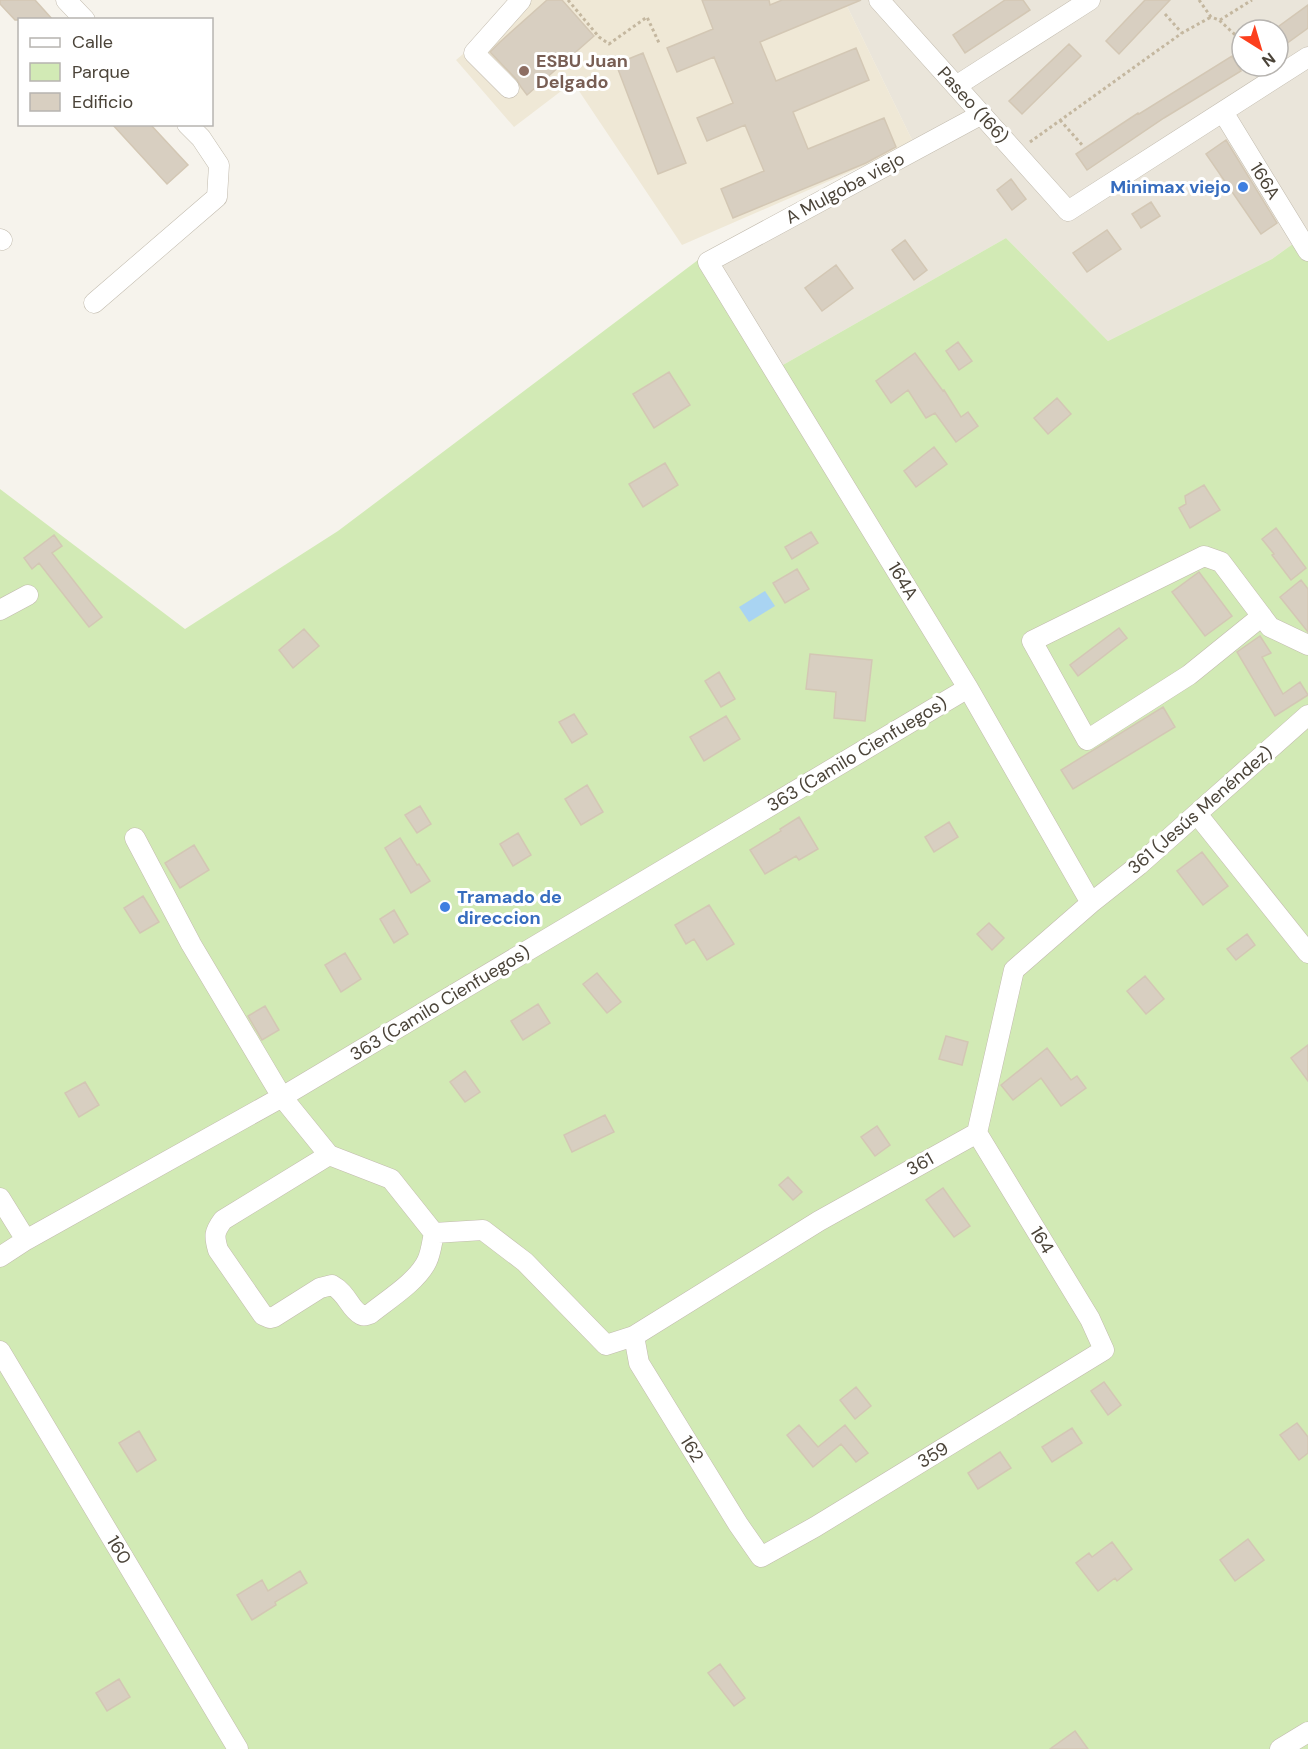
<svg xmlns="http://www.w3.org/2000/svg" width="1308" height="1749" font-family="'DM Sans',sans-serif">
	<rect width="100%" height="100%" fill="#f6f3ec"/>
	<path fill="#eae5da" fill-rule="evenodd" d="M844 0H1308V233L1272 259 1108 341 1006 238 767 374 698 260 914 144ZM1242 30H1278V66H1242Z"/>
	<path fill="#efe8d6" d="M527 0H844L914 144 682 245 573 82 514 127 456 60Z"/>
	<path fill="#d2eab5" d="M1308 233V1749H0V489L185 629 338 531 698 260 767 374 1006 238 1108 341 1272 259Z"/>
	<path fill="#a9d4f2" d="M765 591 775 606 749 622 739 607Z"/>
	<path fill="#d8cfc1" stroke="#d3c7b4" stroke-width="1.5" d="M0 0H35L53 20H15L0 4Z
		M547 0H562L594 36 527 95 521 87 517 80 490 52 500 42Z
		M702 0H769L770 5 782 0H861L760 42 776 81 856 48 869 80 793 112 808 149 884 118 896 147 866 163 733 218 721 189 764 171 745 125 707 141 697 118 733 103 714 57 677 72 667 48 713 29Z
		M1005 0H1023L1030 10 965 53 953 35Z
		M1145 0H1170L1119 54 1106 41Z
		M1308 5V28L1286 44 1278 33V30L1275 29Z
		M1069 44 1081 56 1022 114 1009 101Z
		M643 53 686 163 658 174 616 64Z
		M1232 56 1241 71 1164 118 1087 170 1076 154 1138 113 1139 114Z
		M112 124H150L188 165 167 184Z
		M1226 140 1277 223 1261 234 1206 154Z
		M1011 179 1026 199 1012 210 997 190Z
		M1151 202 1160 216 1141 228 1132 214Z
		M1107 230 1121 249 1087 272 1073 253Z
		M905 240 927 270 914 280 892 250Z
		M836 265 853 288 822 311 805 288Z
		M958 342 972 361 959 370 946 351Z
		M915 353 943 391 944 390 961 417 968 412 978 426 956 442 935 413 926 418 908 390 891 403 876 381Z
		M669 372 690 405 654 428 633 394Z
		M1057 398 1071 414 1048 434 1034 418Z
		M934 447 947 464 916 487 904 471Z
		M665 463 678 485 643 507 629 484Z
		M1204 485 1220 510 1190 528 1179 508 1186 504 1185 496Z
		M1276 528 1306 568 1291 580 1272 555 1274 554 1262 539Z
		M811 532 818 543 792 559 785 547Z
		M54 535 62 546 52 553 102 617 89 627 39 563 32 569 24 558Z
		M797 569 809 589 785 603 773 583Z
		M1199 572 1232 616 1205 636 1172 592Z
		M1301 580 1308 589V632L1280 597Z
		M1119 628 1127 638 1078 676 1070 665Z
		M304 629 319 646 293 668 279 650Z
		M1260 636 1271 653 1262 657 1283 694 1300 682 1308 695 1275 716 1237 652Z
		M810 654 872 660 865 721 834 718 836 692 806 689Z
		M719 672 735 699 721 707 705 681Z
		M1163 707 1175 727 1073 789 1061 770Z
		M574 714 587 734 572 743 559 722Z
		M726 716 740 739 704 761 690 737Z
		M587 785 603 812 581 825 565 799Z
		M420 806 431 824 417 833 405 815Z
		M799 817 818 849 799 860 796 856 765 874 750 850 781 831 780 829Z
		M949 822 958 837 934 852 925 837Z
		M518 833 531 855 513 866 500 844Z
		M400 838 417 865 419 864 430 881 411 893 385 848Z
		M194 845 209 870 180 888 165 863Z
		M1202 852 1228 886 1203 905 1177 871Z
		M143 896 159 922 140 933 124 908Z
		M709 905 734 944 707 960 694 939 686 944 675 925Z
		M394 910 408 934 394 943 380 919Z
		M989 923 1004 938 992 950 977 934Z
		M1247 934 1255 945 1236 960 1227 949Z
		M345 953 361 979 341 992 325 965Z
		M597 973 621 1002 607 1013 583 984Z
		M1145 976 1164 999 1146 1014 1127 991Z
		M538 1004 550 1023 523 1040 511 1021Z
		M265 1006 279 1030 262 1040 248 1016Z
		M946 1036 968 1042 962 1065 939 1059Z
		M1308 1045V1081L1291 1058Z
		M1047 1048 1071 1080 1077 1076 1086 1088 1061 1106 1041 1078 1013 1100 1001 1085Z
		M465 1071 480 1092 465 1102 450 1082Z
		M85 1082 99 1105 79 1117 65 1093Z
		M605 1115 614 1132 572 1152 564 1135Z
		M877 1126 890 1145 875 1156 861 1137Z
		M788 1177 802 1192 793 1200 779 1185Z
		M943 1188 970 1226 954 1237 926 1200Z
		M1104 1382 1121 1405 1108 1415 1091 1391Z
		M856 1387 871 1406 855 1419 840 1400Z
		M1297 1423 1308 1437V1453L1299 1460 1280 1435Z
		M799 1425 818 1447 845 1425 868 1453 856 1462 841 1444 813 1467 787 1435Z
		M1072 1428 1082 1443 1052 1462 1042 1447Z
		M139 1431 156 1460 137 1472 119 1443Z
		M1000 1452 1011 1468 978 1489 968 1473Z
		M1248 1539 1264 1560 1235 1581 1220 1560Z
		M1112 1542 1132 1569 1117 1581 1115 1578 1098 1591 1076 1563 1089 1553 1092 1557Z
		M300 1571 307 1583 275 1602 276 1605 252 1620 237 1595 262 1580 268 1591Z
		M720 1664 745 1698 734 1706 708 1673Z
		M119 1679 130 1697 107 1711 96 1693Z
		M1075 1731 1088 1749H1050Z"/>
	<g fill="none" stroke-linecap="round" stroke-linejoin="round">
		<g stroke="#c2bbae" stroke-width="21">
			<path id="minor" d="M66 0 85 20
				M879 0 1068 211 1308 57
				M956 86 1090 0
				M509 88 474 53 521 0
				M1223 112 1308 251
				M982 114 708 262 968 688 1091 903
				M0 239 2 240
				M94 303 217 197 219 165 201 138 187 124
				M0 610 28 595
				M1262 616 1189 675 1087 740 1032 641 1204 556 1221 562 1270 627 1308 645
				M1197 814 1308 953
				M135 838 191 944 282 1097 329 1155 391 1179 434 1233 483 1230 525 1262 606 1345 634 1336 819 1221 977 1133 1014 970 1091 903 1139 865 1308 715
				M329 1155 223 1220C214 1232 214 1236 218 1250L263 1315 270 1318 274 1317 320 1288 332 1285C347 1293 350 1309 360 1314 364 1317 365 1315 370 1314 387 1300 417 1282 427 1261 431 1253 432 1242 434 1233
				M0 1198 26 1240
				M0 1257 26 1240 282 1097 968 688
				M634 1336 639 1363 738 1524 761 1557 815 1527 1104 1350 1090 1319 977 1133
				M0 1351 238 1749
				M1280 1749 1308 1732"/>
		</g>
		<path stroke="#c4b79f" stroke-width="3" stroke-dasharray="3 3" stroke-linecap="butt" d="M568 0 599 37 609 44 647 17 660 45
			M1199 0 1211 17 1219 20 1242 41
			M1165 14 1182 33
			M1220 20 1252 0
			M1060 120 1084 147
			M1030 142 1182 33 1211 17"/>
		<use href="#minor" stroke="#fff" stroke-width="20"/>
	</g>
	<circle fill="#8d6e63" stroke="#fff" stroke-width="2" cx="524" cy="71" r="6"/>
	<g fill="#3f7fe0" stroke="#fff" stroke-width="2">
		<circle cx="1243" cy="187" r="6"/>
		<circle cx="445" cy="907" r="6"/>
	</g>
	<g text-anchor="middle" stroke-width="6" stroke-linejoin="round" paint-order="stroke">
		<g font-size="18" font-weight="bold" fill="#785e54" stroke="#fff" text-anchor="start">
			<text x="536" y="67">ESBU Juan<tspan x="536" dy="21">Delgado</tspan></text>
		</g>
		<g font-size="18" fill="#4b4439" stroke="#fff">
			<text transform="translate(973 105) rotate(48)" y="6">Paseo (166)</text>
			<text transform="translate(1265 181) rotate(58)" y="6">166A</text>
			<text transform="translate(845 188) rotate(-28)" y="6">A Mulgoba viejo</text>
			<text transform="translate(903 581) rotate(59)" y="6">164A</text>
			<text transform="translate(857 754) rotate(-31)" y="6">363 (Camilo Cienfuegos)</text>
			<text transform="translate(1200 810) rotate(-41)" y="6">361 (Jesús Menéndez)</text>
			<text transform="translate(440 1003) rotate(-31)" y="6">363 (Camilo Cienfuegos)</text>
			<text transform="translate(920 1164) rotate(-29)" y="6">361</text>
			<text transform="translate(1042 1240) rotate(59)" y="6">164</text>
			<text transform="translate(692 1449) rotate(58)" y="6">162</text>
			<text transform="translate(933 1455) rotate(-31)" y="6">359</text>
			<text transform="translate(119 1550) rotate(59)" y="6">160</text>
		</g>
		<g font-size="18" font-weight="bold" fill="#366cbe" stroke="#fff" text-anchor="end">
			<text x="1231" y="193">Minimax viejo</text>
			<text x="457" y="903" text-anchor="start">Tramado de<tspan x="457" dy="21">direccion</tspan></text>
		</g>
	</g>
	<rect x="18" y="18" width="195" height="108" fill="#ffffff" stroke="#b7b4b0" stroke-width="1.5"/>
	<rect x="30" y="38" width="30" height="9" fill="#ffffff" stroke="#b7b4b0" stroke-width="1.5"/>
	<text x="72" y="48" font-size="18" fill="#4b4439">Calle</text>
	<rect x="30" y="63" width="30" height="18" fill="#d2eab5" stroke="#b7b4b0" stroke-width="1.5"/>
	<text x="72" y="78" font-size="18" fill="#4b4439">Parque</text>
	<rect x="30" y="93" width="30" height="18" fill="#d8cfc1" stroke="#b7b4b0" stroke-width="1.5"/>
	<text x="72" y="108" font-size="18" fill="#4b4439">Edificio</text>
	<g transform="translate(1260 48) rotate(143)"><circle r="28" fill="#ffffff" stroke="#b7b4b0" stroke-width="1.5"/>
	<path d="M0-4.5L10 22L0 15L-10 22Z" fill="#fc3f1d"/>
	<text y="-9" font-size="16" font-weight="bold" text-anchor="middle" fill="#4b4439">N</text>
	</g>
</svg>
